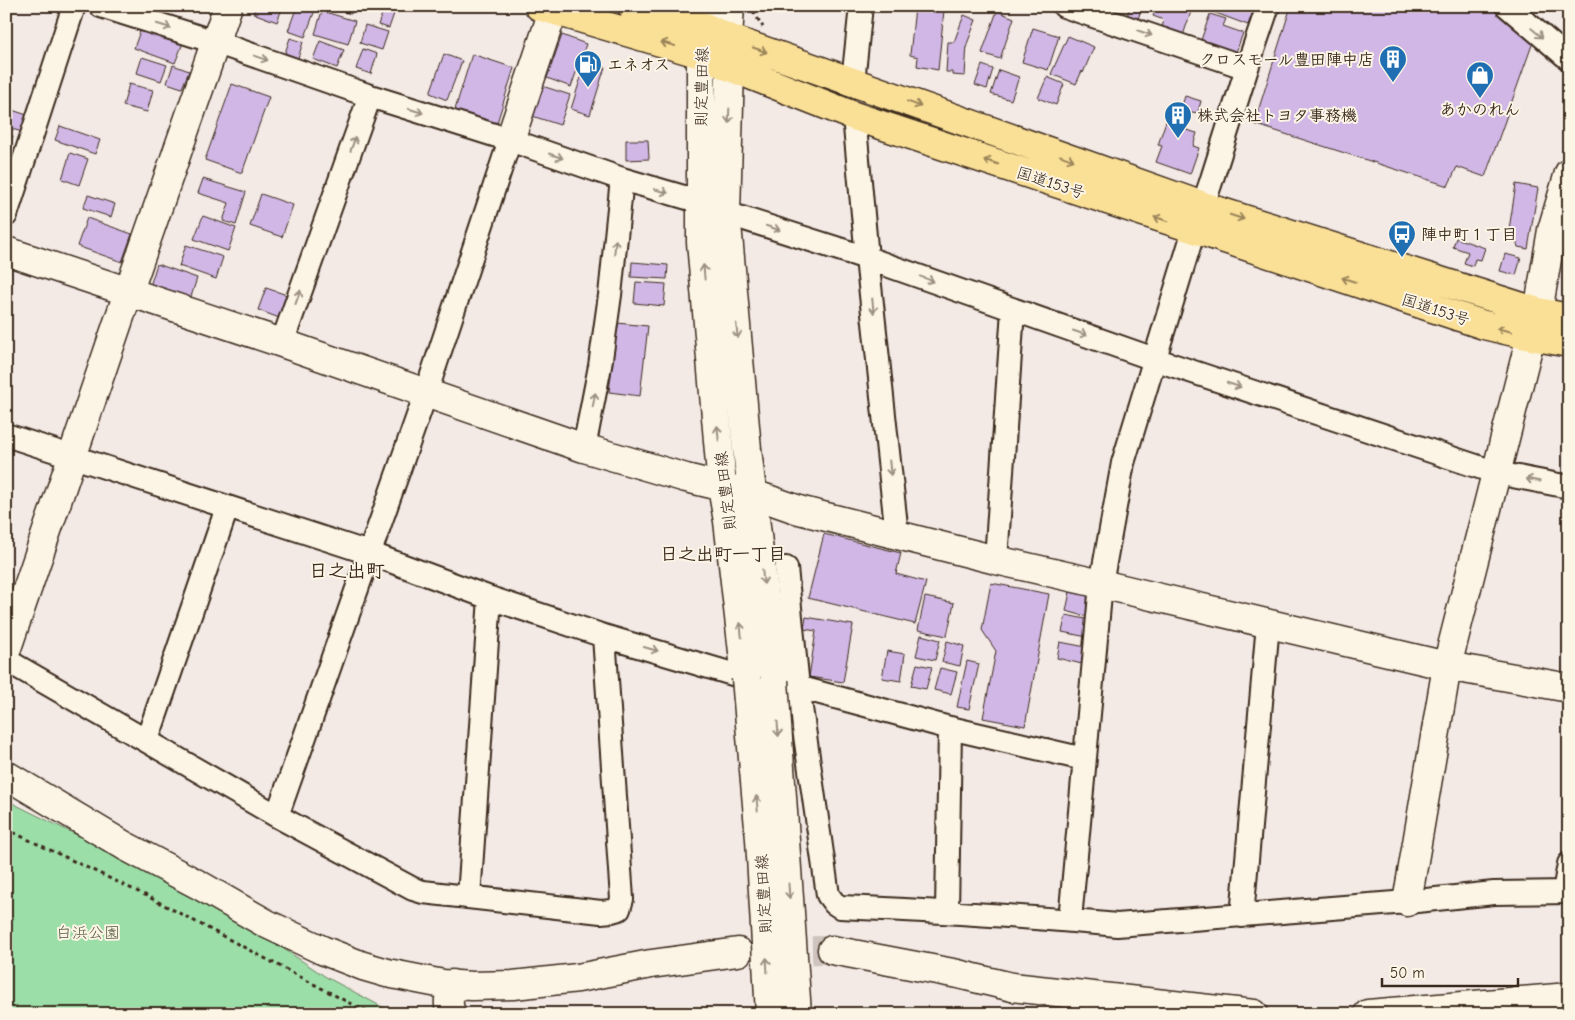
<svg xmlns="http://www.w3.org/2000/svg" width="1575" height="1020" font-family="'Comic Neue','Klee One',sans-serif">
	<rect width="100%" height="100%" fill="#f3e9e5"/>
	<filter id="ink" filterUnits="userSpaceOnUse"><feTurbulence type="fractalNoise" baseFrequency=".02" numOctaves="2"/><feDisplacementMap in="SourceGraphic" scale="10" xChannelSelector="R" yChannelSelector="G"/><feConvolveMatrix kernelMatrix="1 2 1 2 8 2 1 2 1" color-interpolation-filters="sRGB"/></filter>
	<g filter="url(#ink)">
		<path fill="#9cdea8" stroke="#6c8463" d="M6 800 190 891 254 929 326 977 386 1009 403 1014H6Z"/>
		<path fill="#d0b7e6" stroke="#3b2a1e" d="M256 6H283L277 22 253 13Z
			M297 6H306L315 10 305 37 288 31Z
			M333 6H353L351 14 333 9Z
			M385 6 396 8 389 28 378 25Z
			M1130 6H1142L1136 26 1127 16Z
			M1157 6H1193L1181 41 1160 34 1164 20 1153 16Z
			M1197 6H1255L1248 25Z
			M1291 6H1493L1533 42 1485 177 1457 167 1448 186 1254 124Z
			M915 7 944 10 938 70 917 66 918 57 910 55Z
			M322 11 355 21 348 44 315 34Z
			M997 11 1014 18 1000 59 982 53Z
			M1210 14 1226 19 1223 26 1243 33 1235 55 1200 43Z
			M964 15 976 20 967 44 965 76 952 75V72H946L948 42H954Z
			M365 25 388 32 382 50 360 43Z
			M141 28 183 43 175 63 134 48Z
			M1033 28 1059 36 1048 70 1022 62Z
			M562 35 586 44 571 87 547 78Z
			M1068 36 1094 47 1083 73 1082 71 1076 84 1051 74Z
			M290 38 303 42 298 58 285 53Z
			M320 41 344 50 337 68 313 59Z
			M363 49 377 54 371 74 356 69Z
			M444 54 462 61 447 100 430 93Z
			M472 54 514 68 496 126 454 113Z
			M142 57 167 65 161 81 137 73Z
			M586 61 605 67 590 115 571 109Z
			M173 65 189 71 182 88 167 83Z
			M982 65 993 69 987 89 975 85Z
			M999 70 1019 77 1011 100 991 94Z
			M1047 77 1064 84 1056 105 1038 98Z
			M129 84 153 90 147 112 123 106Z
			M232 84 269 97 242 173 205 160Z
			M539 85 570 95 560 125 529 115Z
			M1185 96 1201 101 1198 112 1191 113 1186 130 1197 133 1193 146 1199 148 1190 174 1156 162 1162 146 1158 145 1166 121 1176 125Z
			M6 108 30 116 25 133 6 127Z
			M60 126 100 140 95 154 55 140Z
			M6 134 13 136 6 156Z
			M626 140H648L649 159 626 160Z
			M70 153 88 159 79 185 62 179Z
			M203 179 246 192 236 225 223 221 229 203 198 193Z
			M1516 184 1538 188 1528 249 1518 247 1515 237 1508 236Z
			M261 194 293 205 282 237 250 226Z
			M88 195 115 204 111 217 83 208Z
			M203 216 236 228 228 251 194 239Z
			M87 218 132 234 122 262 77 246Z
			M1456 238 1485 248 1481 260 1475 259 1473 266 1464 263 1468 252 1453 247Z
			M186 245 223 257 216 279 179 266Z
			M1505 254 1521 258 1516 275 1500 271Z
			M632 262 668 265 667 279 631 277Z
			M157 264 197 278 190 300 150 286Z
			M636 282 666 284 664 306 634 303Z
			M266 288 290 296 282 319 258 310Z
			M617 323 648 326 640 396 609 392Z
			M824 534 901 553 896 574 926 582 915 624 808 598Z
			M991 583 1049 594 1025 726 983 718 996 651 982 630Z
			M1070 592 1097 598 1092 618 1066 611Z
			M925 597 954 603 947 636 918 630Z
			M1066 615 1090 620 1087 637 1062 632Z
			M806 617 853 625 843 682 809 677 816 631 804 629Z
			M921 635 940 640 935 660 916 656Z
			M947 641 964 646 960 666 942 662Z
			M1060 642 1086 647 1082 664 1057 658Z
			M887 651 905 654 901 681 882 678Z
			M967 661 979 664 969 709 957 707Z
			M917 664 932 667 926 689 911 686Z
			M940 668 957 672 951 694 934 690Z"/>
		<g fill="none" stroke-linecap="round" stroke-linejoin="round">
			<path stroke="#cec3bd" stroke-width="28" stroke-dasharray="28 14" stroke-linecap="butt" d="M770 951 832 950"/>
			<g stroke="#3b2a1e" stroke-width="26">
				<path id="minor" d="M101 6 215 42 370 96 510 140 622 179 701 202
					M1064 6 1247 68
					M1507 6 1569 59
					M853 82 861 6
					M854 116 867 258 897 535
					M726 213 867 258 1154 359 1497 473 1569 487
					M6 215 74 6
					M282 343 370 96
					M6 435 369 553 490 598 604 636 746 678
					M584 448 600 366 610 295 622 179
					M996 560 1013 310
					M786 568 798 687 828 895 834 903 840 907C933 911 1025 916 1117 925L1407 902 1494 893 1569 892
					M6 660 277 816 413 889 423 892 601 912 612 911 619 909 622 899 604 636
					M798 687 950 728 1084 759
					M147 740 227 508
					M277 816 426 393 510 140
					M1564 892 1569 864
					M469 897 490 598
					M947 912 950 728
					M1242 916 1268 624
					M1070 920 1101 584 1123 463 1194 230 1210 185 1247 68 1268 6"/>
			</g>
			<g stroke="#3b2a1e" stroke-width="31">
				<path id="tertiary" d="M703 26 706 6
					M728 38 730 6
					M510 140 553 11
					M6 251 282 343 584 448 686 478 753 494 799 510 996 560 1101 584 1447 666 1569 688
					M6 651 128 293 228 6
					M6 775 125 846 201 886 267 924 322 950 363 966 387 973 443 984 472 986 513 985 578 978 651 964 738 952
					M1407 902 1447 666 1531 336 1538 312 1552 230 1569 173
					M832 950 958 974 1012 987 1254 1014
					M452 1014C446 1004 450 995 452 984
					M1368 1014 1569 997"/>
			</g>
			<g stroke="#3b2a1e" stroke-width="31">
				<path id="secondary" d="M703 32 701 54V242L722 487 728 521 746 678
					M729 45 730 67 726 213 747 449 774 681"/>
			</g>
			<g stroke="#3b2a1e" stroke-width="31">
				<path id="trunk" d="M539 6 701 54 730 67 854 116 1484 325 1531 336 1569 343
					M632 6 703 26 728 38 1203 206 1538 312 1569 318"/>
			</g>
			<path stroke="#3b2a1e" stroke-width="3" stroke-dasharray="4 4" stroke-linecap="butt" d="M754 11V13L763 27
				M1563 153 1569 132
				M6 829 147 896 357 1007 377 1014"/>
			<use href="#minor" stroke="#fcf5e5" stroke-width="22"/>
			<use href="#tertiary" stroke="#fcf5e5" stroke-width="28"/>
			<use href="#secondary" stroke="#fcf5e5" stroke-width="28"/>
			<use href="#trunk" stroke="#fadf96" stroke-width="28"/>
			<g stroke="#3b2a1e" stroke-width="31" stroke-linecap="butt">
				<path id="secondary-bridge" d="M746 678 760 839 770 1014
					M774 681 797 1014"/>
			</g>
			<use href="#secondary-bridge" stroke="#fcf5e5" stroke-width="28"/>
		</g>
		<defs><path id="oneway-shaft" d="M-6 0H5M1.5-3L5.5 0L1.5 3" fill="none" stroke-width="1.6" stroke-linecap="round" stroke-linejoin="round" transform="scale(1.25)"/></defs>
		<g stroke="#9c9082">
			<use href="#oneway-shaft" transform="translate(164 26) rotate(17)"/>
			<use href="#oneway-shaft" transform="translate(1145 33) rotate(19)"/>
			<use href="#oneway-shaft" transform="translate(1537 33) rotate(40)"/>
			<use href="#oneway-shaft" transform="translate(261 58) rotate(19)"/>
			<use href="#oneway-shaft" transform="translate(416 111) rotate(17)"/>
			<use href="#oneway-shaft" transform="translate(729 116) rotate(92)"/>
			<use href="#oneway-shaft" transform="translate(353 144) rotate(-70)"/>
			<use href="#oneway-shaft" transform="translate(556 156) rotate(19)"/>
			<use href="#oneway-shaft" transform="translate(661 191) rotate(16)"/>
			<use href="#oneway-shaft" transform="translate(773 228) rotate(18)"/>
			<use href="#oneway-shaft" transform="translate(615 247) rotate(-84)"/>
			<use href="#oneway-shaft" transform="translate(704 272) rotate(-95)"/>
			<use href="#oneway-shaft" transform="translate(927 279) rotate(20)"/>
			<use href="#oneway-shaft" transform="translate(298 297) rotate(-70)"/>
			<use href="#oneway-shaft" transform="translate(873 306) rotate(84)"/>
			<use href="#oneway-shaft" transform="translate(737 331) rotate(85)"/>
			<use href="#oneway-shaft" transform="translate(1080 333) rotate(19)"/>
			<use href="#oneway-shaft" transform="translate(1234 385) rotate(18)"/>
			<use href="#oneway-shaft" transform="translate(594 400) rotate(-79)"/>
			<use href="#oneway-shaft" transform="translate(718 433) rotate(-95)"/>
			<use href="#oneway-shaft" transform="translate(890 468) rotate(84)"/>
			<use href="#oneway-shaft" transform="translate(1533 480) rotate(-168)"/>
			<use href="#oneway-shaft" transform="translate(763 577) rotate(83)"/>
			<use href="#oneway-shaft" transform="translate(741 630) rotate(-96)"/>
			<use href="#oneway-shaft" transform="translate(651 649) rotate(16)"/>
			<use href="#oneway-shaft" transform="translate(778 729) rotate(86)"/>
			<use href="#oneway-shaft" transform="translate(757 803) rotate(-95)"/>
			<use href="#oneway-shaft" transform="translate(789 891) rotate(86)"/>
			<use href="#oneway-shaft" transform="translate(767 965) rotate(-93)"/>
		</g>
		<g stroke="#9a845a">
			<use href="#oneway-shaft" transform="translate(668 44) rotate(-164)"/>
			<use href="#oneway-shaft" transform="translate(760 50) rotate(19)"/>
			<use href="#oneway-shaft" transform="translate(914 104) rotate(20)"/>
			<use href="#oneway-shaft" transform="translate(1067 158) rotate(20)"/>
			<use href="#oneway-shaft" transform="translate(991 162) rotate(-162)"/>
			<use href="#oneway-shaft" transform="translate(1237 217) rotate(18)"/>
			<use href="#oneway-shaft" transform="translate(1161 219) rotate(-162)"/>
			<use href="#oneway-shaft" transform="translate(1349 280) rotate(-162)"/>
			<use href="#oneway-shaft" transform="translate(1504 330) rotate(-166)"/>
		</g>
	</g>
	<defs>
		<g id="building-pin" transform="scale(1.4375)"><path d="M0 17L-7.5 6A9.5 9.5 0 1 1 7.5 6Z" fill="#1f6fb2" stroke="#fcf5e5"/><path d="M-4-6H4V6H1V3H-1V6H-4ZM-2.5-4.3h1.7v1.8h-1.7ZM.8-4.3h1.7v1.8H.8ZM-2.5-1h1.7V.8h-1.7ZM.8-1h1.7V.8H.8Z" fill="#fff"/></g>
		<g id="fuel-pin" transform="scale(1.4375)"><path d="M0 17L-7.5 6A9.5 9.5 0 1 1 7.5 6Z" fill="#1f6fb2" stroke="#fcf5e5"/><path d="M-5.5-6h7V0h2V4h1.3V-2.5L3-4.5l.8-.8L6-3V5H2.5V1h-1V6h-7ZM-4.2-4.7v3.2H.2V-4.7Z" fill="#fff"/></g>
		<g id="shop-pin" transform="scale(1.4375)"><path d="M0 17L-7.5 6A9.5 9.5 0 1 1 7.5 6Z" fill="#1f6fb2" stroke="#fcf5e5"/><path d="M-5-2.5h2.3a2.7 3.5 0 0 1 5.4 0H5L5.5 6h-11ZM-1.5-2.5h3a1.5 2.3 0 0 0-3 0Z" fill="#fff"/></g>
		<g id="bus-pin" transform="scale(1.4375)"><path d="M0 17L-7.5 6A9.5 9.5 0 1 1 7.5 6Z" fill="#1f6fb2" stroke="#fcf5e5"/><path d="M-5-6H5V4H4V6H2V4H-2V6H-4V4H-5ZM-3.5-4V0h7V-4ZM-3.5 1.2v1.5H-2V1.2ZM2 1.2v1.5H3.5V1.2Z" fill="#fff"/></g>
	</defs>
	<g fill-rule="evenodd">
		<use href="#building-pin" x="1393" y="59"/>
		<use href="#fuel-pin" x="588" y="64"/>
		<use href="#shop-pin" x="1480" y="75"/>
		<use href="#building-pin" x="1178" y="115"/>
		<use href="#bus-pin" x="1402" y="234"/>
	</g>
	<g text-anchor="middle" stroke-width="4" stroke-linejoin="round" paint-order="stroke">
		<g font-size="16" font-weight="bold" fill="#3b2a1e" stroke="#fcf5e5" text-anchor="start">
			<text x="1374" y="65" text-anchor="end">クロスモール豊田陣中店</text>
			<text x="607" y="70">エネオス</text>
			<text x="1480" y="115" text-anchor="middle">あかのれん</text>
			<text x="1197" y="121">株式会社トヨタ事務機</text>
			<text x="1421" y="240">陣中町１丁目</text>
		</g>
		<g font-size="16" fill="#3b2a1e" stroke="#fcf5e5">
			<text transform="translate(701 87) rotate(-89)" y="6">則定豊田線</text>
			<text transform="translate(1051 182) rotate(18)" y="6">国道153号</text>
			<text transform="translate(1436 309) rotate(18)" y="6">国道153号</text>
			<text transform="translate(725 491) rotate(-97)" y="6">則定豊田線</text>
			<text transform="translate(763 894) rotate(-93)" y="6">則定豊田線</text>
		</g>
		<g font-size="16" fill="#535740" stroke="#fcf5e5">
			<text x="88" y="938">白浜公園</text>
		</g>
		<g font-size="18" font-weight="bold" fill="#3b2a1e" stroke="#fcf5e5">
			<text x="723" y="560">日之出町一丁目</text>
		</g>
		<g font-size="19" font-weight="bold" fill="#3b2a1e" stroke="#fcf5e5">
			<text x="347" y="577">日之出町</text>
		</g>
	</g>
	<rect width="1575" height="1020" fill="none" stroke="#fcf5e5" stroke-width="25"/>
	<rect x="12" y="12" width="1550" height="995" fill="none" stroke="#3b2a1e" stroke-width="2" filter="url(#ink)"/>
	<path d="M1382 978v8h136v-8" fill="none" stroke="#3b2a1e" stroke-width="2.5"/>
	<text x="1390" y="978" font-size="15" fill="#3b2a1e" stroke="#fcf5e5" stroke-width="4" paint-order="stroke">50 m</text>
</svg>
